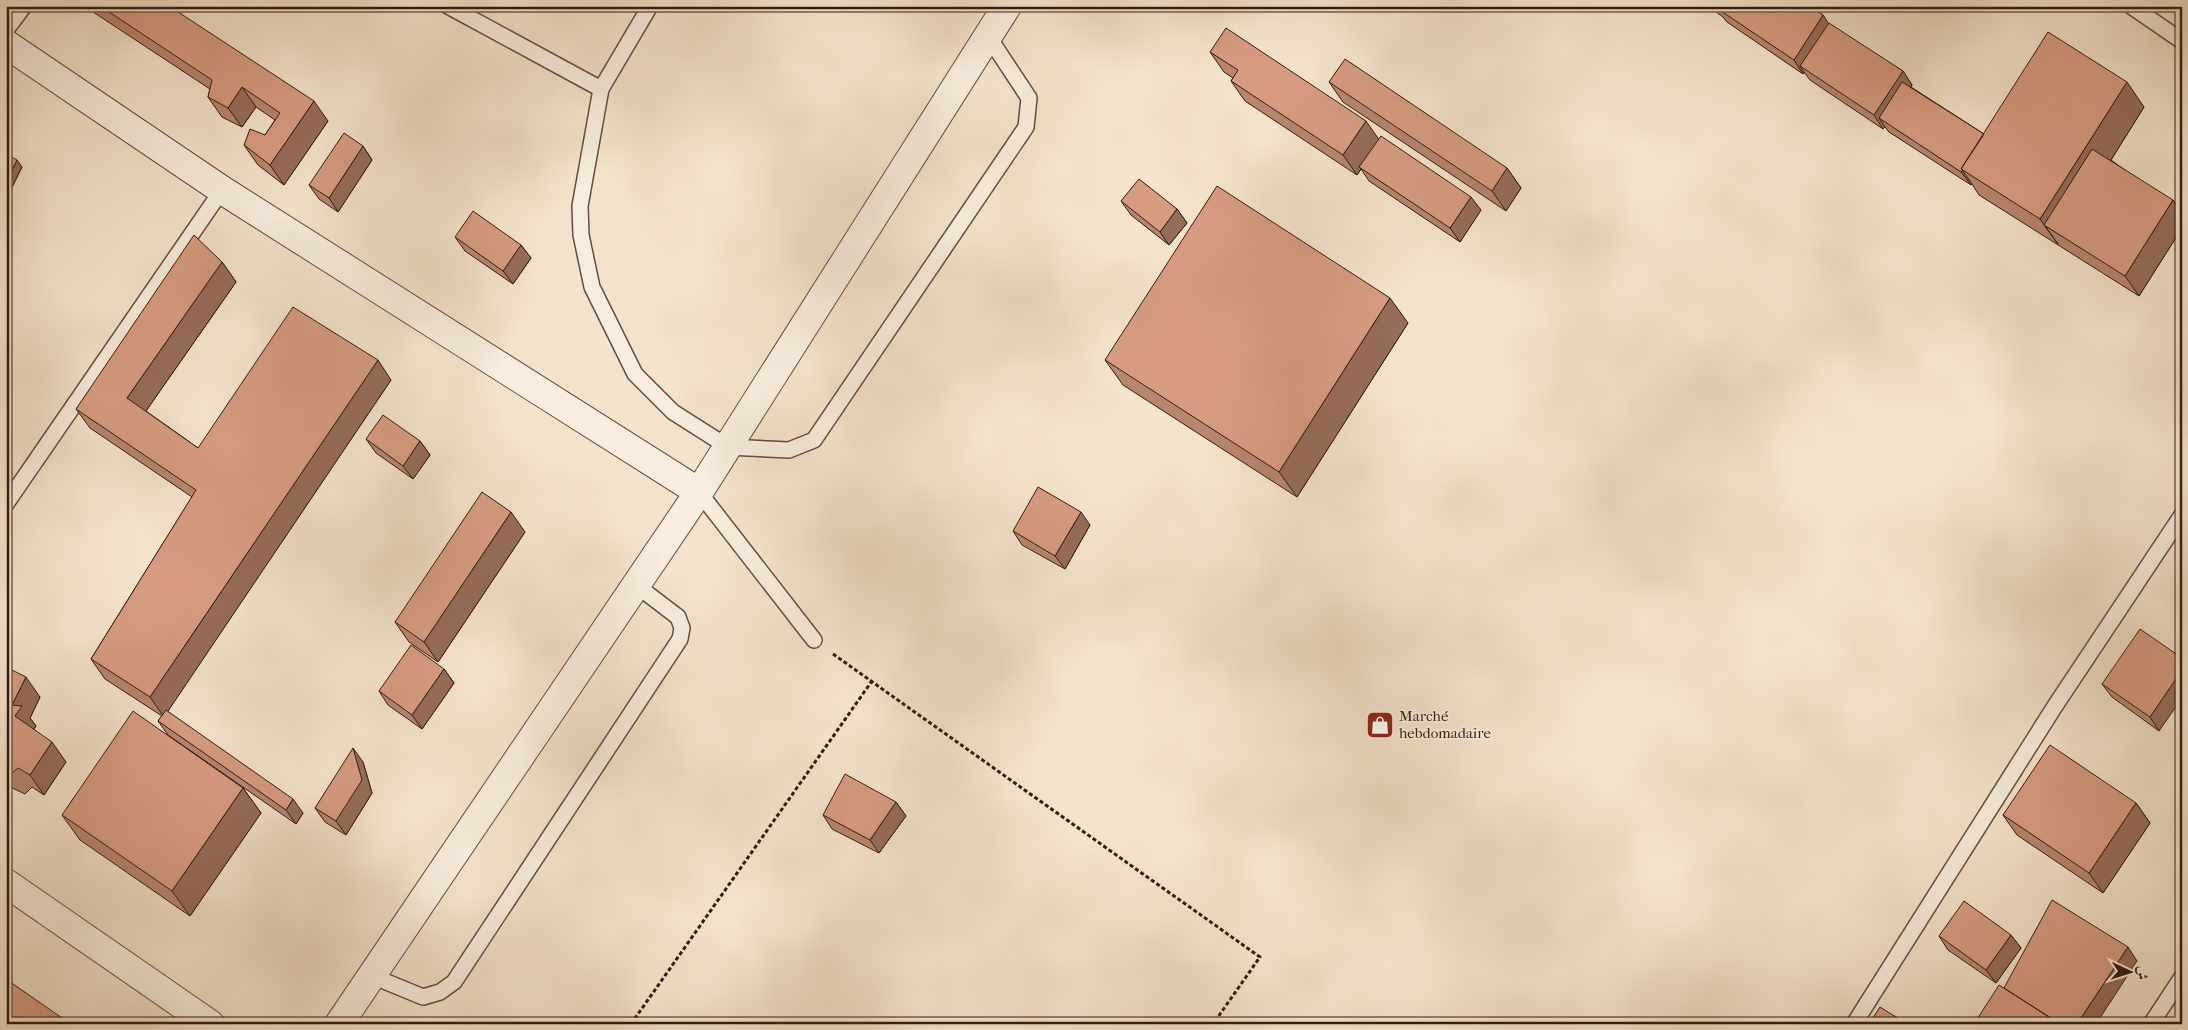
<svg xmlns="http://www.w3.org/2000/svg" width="2188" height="1030" font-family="'IM FELL French Canon',Amiri,serif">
	<rect width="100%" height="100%" fill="#f4e3cc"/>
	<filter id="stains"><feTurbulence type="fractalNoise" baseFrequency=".004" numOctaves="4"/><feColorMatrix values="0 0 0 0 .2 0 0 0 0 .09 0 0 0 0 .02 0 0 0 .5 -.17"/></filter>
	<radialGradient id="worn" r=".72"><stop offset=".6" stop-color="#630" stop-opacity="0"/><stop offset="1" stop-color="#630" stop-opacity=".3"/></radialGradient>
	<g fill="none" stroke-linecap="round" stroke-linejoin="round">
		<g stroke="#624d40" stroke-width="18">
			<path id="lane" d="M448 6 601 89 580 206 581 235 592 287 635 374 673 412 728 447 789 450 814 440 1026 127 1029 98 988 36
				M2131 6 2182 41
				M6 30 24 6
				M601 89 650 6
				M699 492 814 640
				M6 504 222 190
				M372 976 423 997 440 992 454 982 680 639 682 628 678 617 636 585
				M1854 1024 2055 706 2182 515
				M2151 1024 2182 977"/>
		</g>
		<g stroke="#624d40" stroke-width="30">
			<path id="street" d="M6 44 222 190 699 492
				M6 883 210 1024
				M339 1024 699 492 1007 6"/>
		</g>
		<path stroke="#321b11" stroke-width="3" stroke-dasharray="4 2.5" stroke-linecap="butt" d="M833 654 1260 957 1213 1024
			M631 1024 872 681"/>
		<use href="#lane" stroke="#f8edde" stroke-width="15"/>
		<use href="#street" stroke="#f8edde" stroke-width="28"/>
	</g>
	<path fill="#b8856f" stroke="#321b11" d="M84 6H172L171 8 328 121 284 185 258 165 244 145 265 135 275 120 256 107 242 127 222 117 208 97 210 89Z
		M1708 6H1809L1823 15 1828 24 1903 71 1912 85 1911 87 1984 134 2144 107 2111 160 2182 212V228L2139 296 1979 195 1972 184 1971 185 1889 132 1885 127 1883 129 1810 80 1804 72 1803 74 1727 22 1723 17Z
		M1210 52 1378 140 1481 210 1460 242 1369 181 1361 169 1357 175 1245 101 1231 81 1233 78 1224 72Z
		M1329 82 1507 168 1521 188 1506 211 1343 102Z
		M363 146 372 160 338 212 319 199 309 185Z
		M6 154 22 167 12 187 6 185Z
		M1121 201 1177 209 1187 223 1169 245 1131 215Z
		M455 237 521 245 531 258 513 284 465 251Z
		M222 262 236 282 146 411 198 448 391 380 167 712 303 813 296 824 168 735 158 721 162 716 105 679 91 659 192 497 90 428 76 409Z
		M1408 323 1297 497 1123 385 1105 360Z
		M366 439 420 441 430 455 413 479 376 453Z
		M1090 525 1065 569 1022 545 1013 531Z
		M525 532 438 662 409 642 395 622Z
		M2182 658 2159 731 2112 697 2102 684Z
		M6 667 40 697 30 718 36 726 34 729 66 762 44 795 32 787 25 794 6 785Z
		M444 669 454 683 422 729 388 705 379 691Z
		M363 762 372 793 346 835 325 822 315 808Z
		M243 788 261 813 190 916 80 840 62 815Z
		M896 802 906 816 879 853 832 829 823 815Z
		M2136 803 2150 823 2103 893 2017 835 2003 815Z
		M2011 935 2021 948 1996 983 1948 950 1939 936Z"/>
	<path fill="#966c5a" stroke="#321b11" d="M1823 15 1832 29 1800 66 1804 72 1803 74 1794 60Z
		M1903 71 1912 85 1887 123 1879 118 1885 127 1883 129 1874 115Z
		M2127 82 2144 107 2063 237 2044 225 2058 244 2040 219Z
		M242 87 256 107 242 127 228 108Z
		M314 101 328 121 284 185 270 165Z
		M1366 121 1380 141 1359 167 1361 169 1357 175 1343 155Z
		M363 146 372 160 338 212 329 198Z
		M17 160 22 167 12 187 7 180Z
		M1507 168 1521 188 1506 211 1492 191Z
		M1962 170 1972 184 1971 185 1961 172Z
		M1471 197 1481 210 1460 242 1450 228Z
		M2173 200 2182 212V228L2139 296 2125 276Z
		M1177 209 1187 223 1169 245 1160 232Z
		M521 245 531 258 513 284 503 271Z
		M222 262 236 282 141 418 127 398Z
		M1390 298 1408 323 1297 497 1279 472Z
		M378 360 391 380 164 717 150 697Z
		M420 441 430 455 413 479 403 466Z
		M511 512 525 532 438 662 424 642Z
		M1081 512 1090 525 1065 569 1055 556Z
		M444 669 454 683 422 729 412 715Z
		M2182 670V698L2159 731 2150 717Z
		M26 677 40 697 30 718 36 726 29 736 15 716 12 705Z
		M52 742 66 762 44 795 30 775Z
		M353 748 363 762 372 793 346 835 336 821Z
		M243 788 261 813 190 916 172 891Z
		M293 799 303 813 296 824 286 810Z
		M896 802 906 816 879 853 870 840Z
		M2136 803 2150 823 2103 893 2089 873Z
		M2011 935 2021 948 1996 983 1986 970Z
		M2128 947 2137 961 2096 1024H2077Z
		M62 1018 66 1024H58Z"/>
	<path fill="#d69b81" stroke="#321b11" d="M100 6H169L314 101 270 165 244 145 250 129 265 135 280 113 242 87 228 108 208 97 212 80Z
		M1719 6H1809L1823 15 1794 60 1718 9Z
		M1829 23 1903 71 1874 115 1800 66Z
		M1226 28 1366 121 1343 155 1231 81 1238 70 1210 52Z
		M2048 32 2127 82 2040 219 1961 169Z
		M1345 59 1507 168 1492 191 1329 82Z
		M1902 82 1984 134 1961 169 1963 170 1961 172 1879 118Z
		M344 133 363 146 329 198 309 185Z
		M1381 136 1471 197 1450 228 1359 167Z
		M2092 149 2173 200 2125 276 2044 225Z
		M6 154 17 160 7 180H6Z
		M1139 179 1177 209 1160 232 1121 201Z
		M1217 186 1390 298 1279 472 1105 360Z
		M473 211 521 245 503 271 455 237Z
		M194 235 222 262 127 398 198 448 293 307 378 360 150 697 91 659 196 490 76 409Z
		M383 415 420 441 403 466 366 439Z
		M1038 487 1081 512 1055 556 1013 531Z
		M482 492 511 512 424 642 395 622Z
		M2140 629 2182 658V670L2150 717 2102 684Z
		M411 645 444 669 412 715 379 691Z
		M6 667 26 677 12 705 22 706 15 716 52 742 30 775 18 768 11 774 6 772Z
		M166 710 293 799 286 810 158 721Z
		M133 711 243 788 172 891 62 815Z
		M2050 745 2136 803 2089 873 2003 815Z
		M353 748 362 780 336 821 315 808Z
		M845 774 896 802 870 840 823 815Z
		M2052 900 2128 947 2077 1024H2060L2004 988Z
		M1964 901 2011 935 1986 970 1939 936Z
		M6 979 62 1018 58 1024H6Z
		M1999 985 2060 1024H1980L1976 1021Z
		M1880 1007 1907 1024H1869Z"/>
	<defs>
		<g id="shop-square" transform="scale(1.4375)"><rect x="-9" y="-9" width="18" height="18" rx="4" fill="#8f2418" stroke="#f8edde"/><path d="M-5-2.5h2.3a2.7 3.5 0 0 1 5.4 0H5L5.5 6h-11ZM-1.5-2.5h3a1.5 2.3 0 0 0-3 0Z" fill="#fff"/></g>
	</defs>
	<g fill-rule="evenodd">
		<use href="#shop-square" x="1380" y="725"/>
	</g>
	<g text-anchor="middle" stroke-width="4" stroke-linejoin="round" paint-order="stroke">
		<g font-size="15" fill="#321b11" stroke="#f8edde" text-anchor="start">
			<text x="1399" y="721">Marché<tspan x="1399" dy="17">hebdomadaire</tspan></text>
		</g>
	</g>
	<rect width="2188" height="1030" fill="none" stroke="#f4e3cc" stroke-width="25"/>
	<rect x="8" y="8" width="2173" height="1015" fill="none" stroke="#321b11" stroke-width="2.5"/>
	<rect x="12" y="12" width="2163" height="1005" fill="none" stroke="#321b11"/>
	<g transform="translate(2130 972) rotate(94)" stroke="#f8edde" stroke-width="4" paint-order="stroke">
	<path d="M0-4L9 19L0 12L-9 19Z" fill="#321b11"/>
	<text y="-8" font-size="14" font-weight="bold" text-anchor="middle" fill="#321b11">ش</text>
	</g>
	<rect width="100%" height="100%" filter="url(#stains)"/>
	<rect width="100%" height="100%" fill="url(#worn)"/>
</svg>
